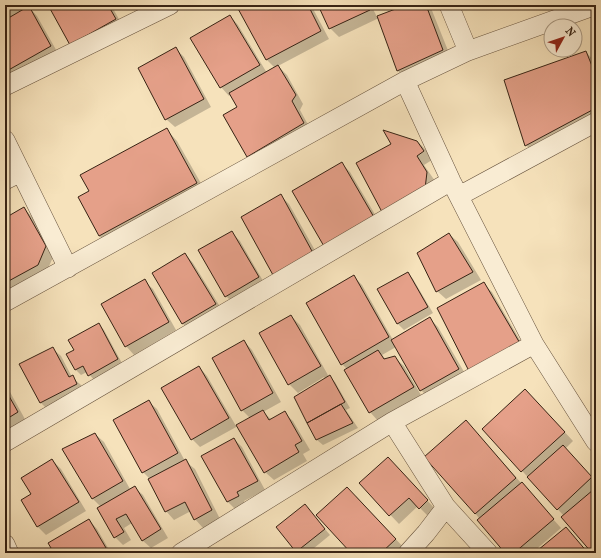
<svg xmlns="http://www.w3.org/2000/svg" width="601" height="558" font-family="'IM FELL French Canon',serif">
	<rect width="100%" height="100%" fill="#f6e2bb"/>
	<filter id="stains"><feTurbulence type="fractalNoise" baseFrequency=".005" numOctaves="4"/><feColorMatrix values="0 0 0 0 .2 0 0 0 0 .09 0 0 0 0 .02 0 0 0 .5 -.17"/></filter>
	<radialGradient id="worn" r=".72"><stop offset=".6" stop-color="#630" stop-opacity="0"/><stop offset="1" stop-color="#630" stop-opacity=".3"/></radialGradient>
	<path fill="#0003" d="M5 5H27L37 16 59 55 5 77Z
		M49 5H111L124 28 79 53Z
		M237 5H311L329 39 278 66 287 75 303 104 300 110 312 132 256 164 248 156 239 107 231 94 229 96 221 87 230 16 238 25 267 73 275 68 267 60Z
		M319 5H371L377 17 408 5H428L431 8 451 58 406 79 398 71 379 18 339 37 330 28Z
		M176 49 184 57 211 107 175 127 166 119Z
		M586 52 596 63V124L537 156 526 145 505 81Z
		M167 130 177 141 207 194 110 246 99 236Z
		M417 141 426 150 432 160 424 165 435 181 392 220Z
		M342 164 350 172 383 228 334 256Z
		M280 195 289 204 321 261 283 283Z
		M24 208 32 217 54 255 46 273 5 296V219Z
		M231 232 240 241 266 286 235 305 226 296Z
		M449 234 458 242 481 280 446 299 437 291Z
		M185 254 193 263 224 313 192 332 183 324 153 273Z
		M408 273 413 279 433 313 404 330 398 324 379 289Z
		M354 277 362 285 393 340 430 319 438 327 467 377 430 399 421 390 396 347 382 355 386 360 395 358 404 366 421 395 378 421 370 412 347 369 342 364Z
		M144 281 153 289 176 330 134 355 126 346Z
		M483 284 492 292 528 354 480 383Z
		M291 316 300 325 329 377 335 382 350 408 346 410 358 428 323 445 317 440 325 379 324 377 298 393 289 384Z
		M99 324 104 330 123 365 95 381 87 372 81 375 76 370 75 350Z
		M244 341 252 350 281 402 263 412 272 420 284 413 293 421 310 450 303 454 307 461 274 480 265 472 238 426 200 447 192 439 199 367 207 376 236 426 250 418 242 410Z
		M52 348 61 356 72 377 81 385 85 393 49 411 41 403 21 364Z
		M5 388 10 392 26 421 5 439Z
		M534 399 573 441 565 449 596 482V489L593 492 596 494V553H594L564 516 483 429Z
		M148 401 157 409 185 461 195 469 220 519 203 528 195 519 191 511 174 520 166 511 150 479 143 472Z
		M474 430 561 528 532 553H506L475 513Z
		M95 434 104 442 130 489 134 487 143 495 168 538 151 548 142 540 132 523 124 528 131 540 123 545 115 537 101 507 93 499 64 450Z
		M234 439 242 447 265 490 244 501 246 505 236 510 228 502 203 456Z
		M52 460 61 469 86 511 46 535 38 527 22 501 32 494Z
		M396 466 436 510 428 516 418 506 399 524 360 483Z
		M356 496 404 548 398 553H352Z
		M310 511 330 535 308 553H299L277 527Z
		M89 520 97 529 111 553H55Z"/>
	<path fill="#e5a089" stroke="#372314" d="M48 5H108L116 19 70 45Z
		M236 5H308L321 31 266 60Z
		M318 5H368L370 10 329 29Z
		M406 5H426L443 50 397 71 377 16Z
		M29 6 51 46 5 72V20Z
		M230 15 260 65 220 88 190 38Z
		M176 47 204 99 165 120 138 68Z
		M586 51 596 76V108L525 146 504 80Z
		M278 65 296 95 292 101 304 123 247 157 223 115 237 107 229 93Z
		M167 128 197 183 99 236 78 197 89 191 80 175Z
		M383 130 417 141 424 151 417 156 427 172 425 189 382 212 356 163 391 144Z
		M342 162 375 219 325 248 292 191Z
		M281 194 313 253 273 275 241 217Z
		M24 207 46 246 38 265 5 283V218Z
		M232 231 259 277 225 297 198 250Z
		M449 233 473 272 436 292 417 253Z
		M185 253 216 304 182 324 152 273Z
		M408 272 428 307 397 324 377 289Z
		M354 275 389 337 341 365 306 303Z
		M145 279 169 322 125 347 101 304Z
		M484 282 521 345 471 375 437 308Z
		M291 315 321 366 288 385 259 333Z
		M430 317 459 369 420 391 391 340Z
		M99 323 118 359 88 376 83 366 75 370 66 354 74 350 68 340Z
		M244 340 273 393 241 411 212 358Z
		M53 347 69 377 73 375 77 384 40 403 19 364Z
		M378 350 384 359 395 356 414 387 369 413 344 370Z
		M199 366 229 418 191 440 161 388Z
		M330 375 345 402 307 423 294 397Z
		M5 389 18 412 5 420Z
		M525 389 565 432 521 472 482 429Z
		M149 400 178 453 142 473 113 420Z
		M341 404 353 423 316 440 307 423Z
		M263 410 269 420 285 411 302 441 295 445 299 452 264 473 236 425Z
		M466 420 516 478 475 514 424 457Z
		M95 433 123 481 92 499 62 449Z
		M234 438 258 481 237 492 239 496 227 502 201 456Z
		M563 445 592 477 557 510 527 477Z
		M388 457 428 500 419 509 409 498 389 516 359 483Z
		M52 459 79 502 37 527 21 500 31 494 21 478Z
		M186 459 212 510 194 520 185 502 165 512 148 479Z
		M522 482 554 519 514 553H505L477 520Z
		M135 486 161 529 142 541 126 514 116 519 124 532 114 538 97 508Z
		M347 487 396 539 381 553H351L316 515Z
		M593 490 596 493V553H592L561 517Z
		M305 504 325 529 296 552 276 527Z
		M89 519 109 553H54L48 543Z
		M566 527 588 553H541L538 550Z"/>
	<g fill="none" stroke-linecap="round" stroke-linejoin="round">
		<g stroke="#67533e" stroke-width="20">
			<path id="street" d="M449 5 468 51
				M405 81 451 181 534 344 596 442
				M5 86 170 5
				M5 140 68 268
				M5 180 21 172
				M459 196 596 122
				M5 302 405 81 468 51 596 5
				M392 422 446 507 488 553
				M5 442 451 181
				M5 544 9 553
				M181 553 392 422 534 344
				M408 553 426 533 446 507"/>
		</g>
		<use href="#street" stroke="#f9ecd3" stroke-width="19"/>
	</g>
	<rect width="601" height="558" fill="none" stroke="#f6e2bb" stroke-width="20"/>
	<rect x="6" y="6" width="589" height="546" fill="none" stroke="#372314" stroke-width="2"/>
	<rect x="10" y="10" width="581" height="538" fill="none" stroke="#372314"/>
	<g transform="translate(563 38) rotate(50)"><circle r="19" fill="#f9ecd3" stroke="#ab9c87"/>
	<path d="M0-3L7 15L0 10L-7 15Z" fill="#8f2418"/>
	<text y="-6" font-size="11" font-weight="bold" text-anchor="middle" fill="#372314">N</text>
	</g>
	<rect width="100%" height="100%" filter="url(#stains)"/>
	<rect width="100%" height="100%" fill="url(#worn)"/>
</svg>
